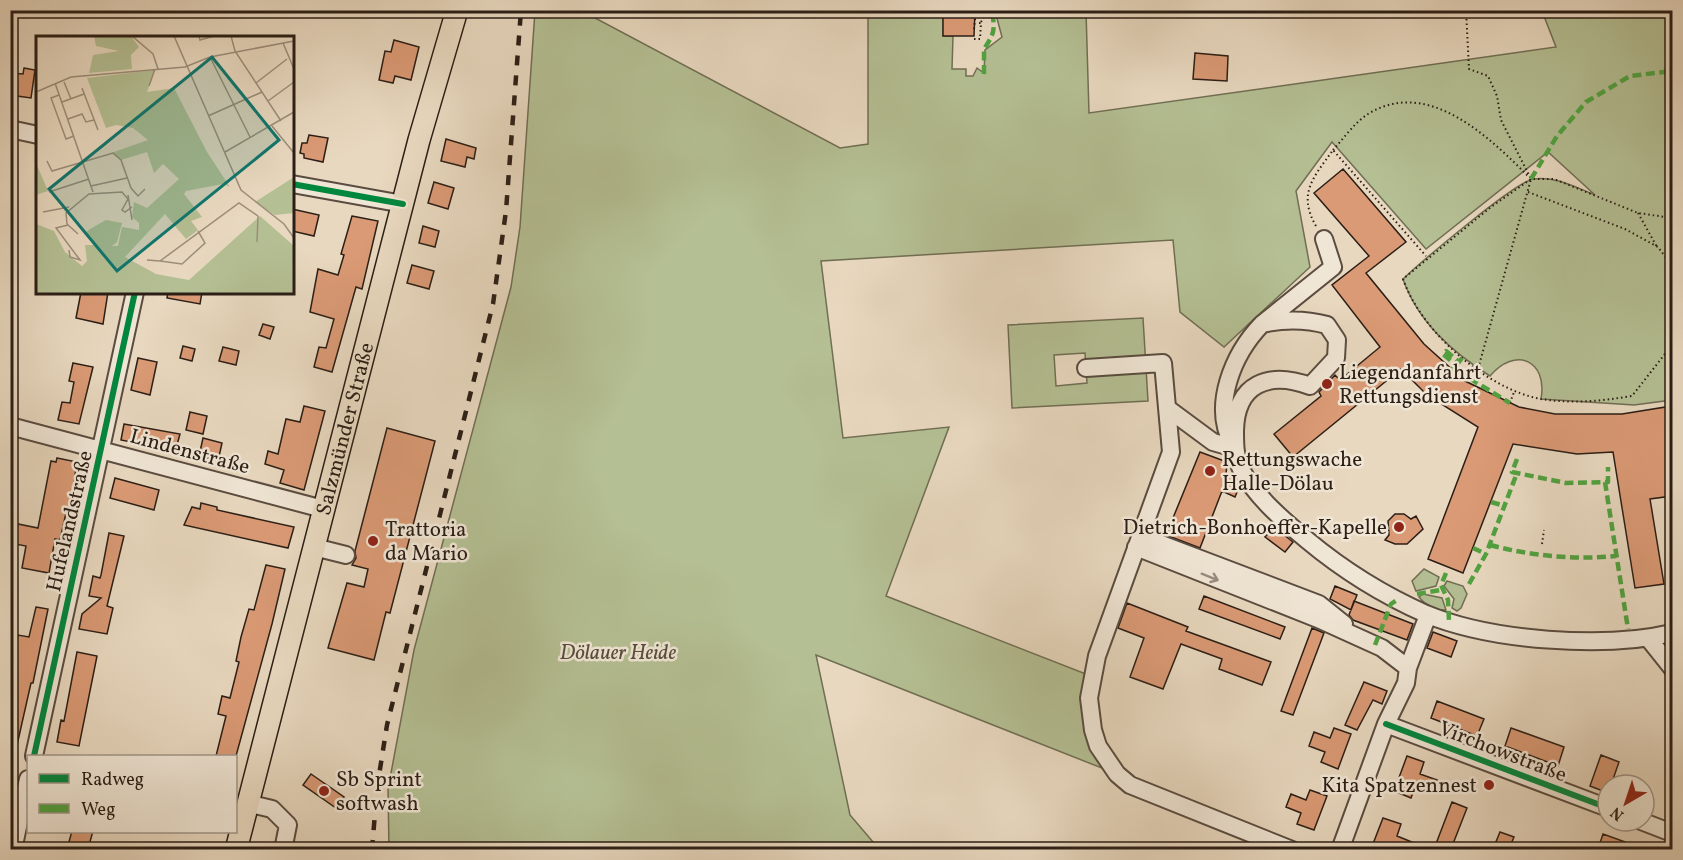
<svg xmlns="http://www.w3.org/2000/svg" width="1683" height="860" font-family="Vollkorn,serif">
	<rect width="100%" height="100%" fill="#e8d8bf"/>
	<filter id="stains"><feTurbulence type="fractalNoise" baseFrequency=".00333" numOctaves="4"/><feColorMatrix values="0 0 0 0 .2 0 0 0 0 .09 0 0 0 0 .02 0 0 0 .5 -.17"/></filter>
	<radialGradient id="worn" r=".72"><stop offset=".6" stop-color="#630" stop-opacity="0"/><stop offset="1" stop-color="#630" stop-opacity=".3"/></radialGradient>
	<path fill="#b4bf93" stroke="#706e54" stroke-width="1.5" fill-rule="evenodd" d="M535 11H582L840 148 868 144V11H943V36H953L952 69H966V76H973L977 68 984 73 985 50 1002 37 995 11H1086L1089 113 1556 47 1542 11H1672V263L1670 262 1672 266V400L1634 405 1541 399C1548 360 1515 346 1490 376 1452 352 1418 322 1403 279 1421 262 1517 180 1534 179 1556 176 1575 187 1595 195L1548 152 1426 249 1332 142 1296 191 1310 267 1224 347 1180 312 1173 240 821 261 843 438 949 427 886 596 1091 676 1089 698 1117 774 816 655 850 815 879 849 389 850 388 789 414 650 511 287 520 227Z
		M1143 318 1148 401 1012 408 1008 325ZM1085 353 1087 383 1056 386 1054 355Z
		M1424 569 1439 577 1436 586 1416 591 1412 581Z
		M1447 581 1463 586 1467 594 1461 608 1457 611 1452 608 1454 599 1444 586Z
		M1423 594 1442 598 1446 610C1436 611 1425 605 1419 597Z"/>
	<path fill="#da9a75" stroke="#2b1e16" stroke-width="1.5" d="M943 10H975L974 36H943Z
		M394 40 419 47 411 80 395 76 393 83 379 80 385 51 391 52Z
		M1195 53 1228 56 1227 81 1193 79Z
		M24 68 35 70 31 98 10 95V73L23 74Z
		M309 135 328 138 323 162 304 158V154L300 153 302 143H307Z
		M446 139 476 148 474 159 467 157 465 167 441 161Z
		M1343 169 1406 242 1366 273 1424 344 1465 381 1519 407 1555 414H1622L1672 406V496L1650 499 1664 584 1635 588 1613 452 1577 454 1513 444 1463 573 1428 559 1478 427 1427 395 1401 369 1293 457 1274 434 1321 396 1319 392 1335 375 1340 380 1380 347 1332 285 1369 256 1314 193Z
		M434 182 454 188 448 209 428 203Z
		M292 209 319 215 314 236 292 231Z
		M352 216 378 221 362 289 356 287 332 372 314 367 319 347 326 348 334 319 310 312 318 269 338 275 344 255 341 254Z
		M423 226 439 231 435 247 419 243Z
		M412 265 434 271 429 289 407 283Z
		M81 292H108L103 324 76 318Z
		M168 292H202L200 304 167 298Z
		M263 324 274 327 270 339 259 335Z
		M183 346 195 349 192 361 180 358Z
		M223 347 239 351 236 365 219 361Z
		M138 358 157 362 150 395 131 390Z
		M73 363 93 367 79 424 58 420 62 402 70 403 74 382 69 381Z
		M304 406 325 411 304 490 280 483 284 470 265 464 268 451 278 454 286 419 300 422Z
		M190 412 207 416 203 434 186 430Z
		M124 424 180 434 177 445 174 451 121 440Z
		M387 428 435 441 390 613 386 612 374 660 328 648 347 583 364 587 368 569 352 565 356 558 355 551Z
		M203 438 222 443 218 461 199 456Z
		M1200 452 1227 462 1226 475 1234 478 1239 487 1235 497 1222 491 1200 548 1166 535Z
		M57 458 77 462 69 514 66 513 60 540 55 539 49 573 22 568 26 546 10 543V530L17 531 18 524 38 528 51 461 56 462Z
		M115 478 159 490 154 510 110 498Z
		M201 503 217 507V510L294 527 288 548 184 525 192 507 200 509Z
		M1395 514H1404L1411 519 1416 516 1423 529 1407 544H1395L1385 540 1389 535 1388 521Z
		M1274 527 1293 542 1285 552 1265 537Z
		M109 533 124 536 107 606 113 608 107 634 79 629 82 614 101 598 89 596 93 576 100 578 101 575Z
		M266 565 285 569 272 624 236 756H216L226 716 218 714 222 696 230 698 239 662 236 661 241 637 249 609 254 610Z
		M1335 586 1357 595 1351 610 1330 599Z
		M1204 596 1285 627 1280 639 1199 609Z
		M1354 601 1413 624 1407 640 1353 620 1349 615Z
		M1127 603 1188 627 1186 631 1271 662 1262 685 1219 669 1222 659 1181 644 1163 689 1130 677 1144 638 1118 628Z
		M36 607 48 609 33 683H31L15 754 10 753V674L18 635 29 637Z
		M1312 628 1324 633 1293 715 1281 711Z
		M1433 632 1457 641 1451 657 1427 648Z
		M77 652 97 656 79 746 57 742 61 720 64 721Z
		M1364 682 1387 691 1382 704 1373 700 1357 730 1345 725Z
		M1437 701 1484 719 1477 736 1431 718Z
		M1334 728 1351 734 1338 769 1321 762 1325 752 1309 746 1314 732 1330 738Z
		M1511 728 1564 747 1558 766 1505 746Z
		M1601 755 1619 762 1611 785H1608V793L1590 786Z
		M1407 756 1424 762 1420 774 1437 780 1432 793 1415 787 1411 798 1394 791Z
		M311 774 344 797 336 808 303 785Z
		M1310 790 1327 796 1314 830 1297 824 1301 813 1286 807 1291 794 1306 800Z
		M1452 802 1467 808 1451 849H1434Z
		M1383 818 1401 824 1397 836 1429 849H1371Z
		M72 831H93L88 849H67Z
		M1500 832 1514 837 1509 849H1493Z
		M1603 834 1642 848 1641 849H1598Z"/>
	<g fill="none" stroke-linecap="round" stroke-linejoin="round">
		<g stroke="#5a4c40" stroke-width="20">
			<path id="minor" d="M10 129 38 135
				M292 184 403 204
				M1262 324C1284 319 1305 319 1327 325L1337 340 1336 358 1310 386C1269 371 1236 383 1235 431 1235 445 1235 458 1242 471 1257 498 1283 520 1307 540 1343 570 1383 595 1426 614 1491 641 1604 649 1672 633
				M1086 368 1163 363 1171 452 1097 656 1089 698 1093 730 1098 746 1117 774 1130 785 1292 850
				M1167 408 1213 442 1234 448
				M10 426 323 509
				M1233 445C1211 406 1233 354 1262 324L1333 267 1324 239
				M1140 536 1319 604 1344 624
				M314 547 346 555
				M1136 547 1318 619 1382 648 1408 668
				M1648 638 1672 668
				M1386 724 1608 808
				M34 756 135 292
				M247 803 272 809 288 825 283 850
				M1641 821 1672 833
				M13 850 28 779
				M1340 850 1386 724 1406 683 1408 668 1428 615"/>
		</g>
		<g stroke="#2b1e16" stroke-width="24">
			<g id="major">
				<path id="s1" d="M236 850 419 140 457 10"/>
			</g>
		</g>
		<path stroke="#2b1e16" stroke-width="2" stroke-dasharray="1.5 3" stroke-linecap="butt" d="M1466 10 1469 69 1488 76 1497 96 1501 120 1531 179 1478 369
			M981 22 985 14
			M974 29 976 10
			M974 39H980L981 23H976
			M1333 150C1344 138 1355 122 1368 114 1428 77 1489 137 1529 177
			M1528 192 1625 229 1658 247 1672 266
			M1638 213 1657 247
			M1672 218 1638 213 1554 179H1531L1491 207 1403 279C1421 331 1486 389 1541 399 1572 404 1601 401 1632 396L1672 345
			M1316 226C1297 193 1314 177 1333 150L1426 256
			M1510 403 1514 392
			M1542 544 1544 530"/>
		<use href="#minor" stroke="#f0e6d5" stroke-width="16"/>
		<use href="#major" stroke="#e8d8bf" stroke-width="21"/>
		<path stroke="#2b1e16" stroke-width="4.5" stroke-dasharray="10 10" stroke-linecap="butt" d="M372 850 377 788 387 725 493 304 506 211 521 10"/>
		<path stroke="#51a240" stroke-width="4.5" stroke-dasharray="9 4.5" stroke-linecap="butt" d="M984 74V49C995 32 995 31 992 10
			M1531 179 1557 136 1586 102 1630 76 1672 71
			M1462 358 1459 362 1446 351 1443 354 1456 365 1453 368 1456 370 1510 403
			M1517 459 1512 472 1566 483 1608 482V467
			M1605 482 1628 629
			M1491 502 1505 506
			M1490 545C1532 556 1574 560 1616 556
			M1473 548 1486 554
			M1446 573 1441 585 1448 600 1449 621
			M1469 584 1486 554 1517 473
			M1417 594 1441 590
			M1375 645 1391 604 1397 600"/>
		<g stroke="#f0e6d5" stroke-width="10">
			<path id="cycleway" d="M292 184 403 204
				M1386 724 1608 808
				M34 756 135 292"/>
		</g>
		<use href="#cycleway" stroke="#00873e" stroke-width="6"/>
	</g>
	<defs><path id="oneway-shaft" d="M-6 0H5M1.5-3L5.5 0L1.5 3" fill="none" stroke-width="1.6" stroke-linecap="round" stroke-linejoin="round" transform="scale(1.5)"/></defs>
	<use stroke="#978c7f" href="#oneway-shaft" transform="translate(1210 577) rotate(22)"/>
	<g fill="#8f2418" stroke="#f0e6d5" stroke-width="2">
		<circle cx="1327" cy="384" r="6"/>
		<circle cx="1210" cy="471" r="6"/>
		<circle cx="1399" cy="527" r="6"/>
		<circle cx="373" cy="541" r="6"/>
		<circle cx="1489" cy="785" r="6"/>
		<circle cx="324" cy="791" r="6"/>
	</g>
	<g text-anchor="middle" stroke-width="5" stroke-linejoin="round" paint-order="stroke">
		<g font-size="21" fill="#2b1e16" stroke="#f0e6d5" text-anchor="start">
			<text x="1339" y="379">Liegendanfahrt<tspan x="1339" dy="24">Rettungsdienst</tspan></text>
			<text x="1222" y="466">Rettungswache<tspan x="1222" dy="24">Halle-Dölau</tspan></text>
			<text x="1387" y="534" text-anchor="end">Dietrich-Bonhoeffer-Kapelle</text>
			<text x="385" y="536">Trattoria<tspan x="385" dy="24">da Mario</tspan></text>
			<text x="336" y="786">Sb Sprint<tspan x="336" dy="24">softwash</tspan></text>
			<text x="1477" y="792" text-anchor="end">Kita Spatzennest</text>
		</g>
		<g font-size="21" fill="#2b1e16" stroke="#f0e6d5">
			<text dy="7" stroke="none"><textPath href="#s1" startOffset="435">Salzmünder Straße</textPath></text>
			<text transform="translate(190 451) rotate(15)" y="7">Lindenstraße</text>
			<text transform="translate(69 521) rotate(-77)" y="7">Hufelandstraße</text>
			<text transform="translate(1503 751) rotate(21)" y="7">Virchowstraße</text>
		</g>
		<g font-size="21" font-style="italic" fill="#544e3c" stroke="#f0e6d5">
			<text x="618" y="659">Dölauer Heide</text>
		</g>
	</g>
	<g transform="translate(36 36)">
		<rect width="258" height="258" fill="#e8d8bf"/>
		<path d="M58 0H95L103 11 95 19 96 33 53 37 57 19 83 15 60 10ZM119 34 111 56 138 52 171 116 194 151 187 148 150 155 148 158 166 181 155 185 162 194 150 203 129 178 89 221 120 238 153 244 224 180 258 210V258H0V188L18 195 29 216 46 230 51 225 49 209H59L48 198 54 193 70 184 86 187 81 206 76 210H82L86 191 103 194V187L96 181 98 166 111 172 143 143 127 128 118 137 111 116 85 124 75 117 112 104 97 92 80 89 70 92 51 42ZM0 127 12 155 0 159ZM258 141V177L239 179 219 166Z" fill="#b4bf93"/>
		<path fill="none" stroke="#9c8e7b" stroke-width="1.5" d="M96 0 117 18 122 33M138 0 205 154 248 188 258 202M163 0 164 4 178 0M195 0 199 15 245 85M247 7 258 33M174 21 214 101M28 46 35 63M19 47 57 156M220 47 251 23M113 50 119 33M46 52 62 94M0 56 35 41 149 31 174 21 258 5M23 59 15 62 30 103 38 100M232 65 258 46M26 66 48 58M172 80 226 56M32 83 46 78 50 86 58 84M236 90 258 117M189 116 258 76M11 125 16 135 77 117 85 124 95 152 102 160 109 153M55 150 91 142M13 156 53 143M92 159 96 184M7 176 33 171M32 189 20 192 44 224 34 221 33 214M42 198 31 188 30 177 53 158 86 156 92 163 86 174 89 176 96 171M221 206 222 180M111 224 124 225 203 167 222 180M124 225 146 228 169 207 162 195"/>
		<path fill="#0f766e" fill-opacity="0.15" stroke="#0f766e" stroke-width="3" d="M176 21 243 104 81 235 13 153Z"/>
		<rect width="258" height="258" fill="none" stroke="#2b1e16" stroke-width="3"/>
	</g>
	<rect width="1683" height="860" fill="none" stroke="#e8d8bf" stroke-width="36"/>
	<rect x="12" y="12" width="1659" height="836" fill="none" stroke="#2b1e16" stroke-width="3"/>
	<rect x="18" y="18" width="1647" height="824" fill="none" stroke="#2b1e16" stroke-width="1.5"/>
	<rect x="27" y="755" width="210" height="78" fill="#f0e6d5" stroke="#a19689" stroke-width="1.5"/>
	<rect x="39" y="774" width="30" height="9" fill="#00873e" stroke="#a19689" stroke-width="1.5"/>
	<text x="81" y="785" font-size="18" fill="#2b1e16">Radweg</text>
	<rect x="39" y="804" width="30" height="9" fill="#51a240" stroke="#a19689" stroke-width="1.5"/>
	<text x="81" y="815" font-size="18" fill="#2b1e16">Weg</text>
	<g transform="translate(1626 803) rotate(219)"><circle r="28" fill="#f0e6d5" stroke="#a19689" stroke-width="1.5"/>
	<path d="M0-4.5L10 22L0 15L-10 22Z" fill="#8f2418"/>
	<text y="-9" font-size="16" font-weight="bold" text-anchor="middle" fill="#2b1e16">N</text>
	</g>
	<rect width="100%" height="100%" filter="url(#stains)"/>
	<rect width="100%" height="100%" fill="url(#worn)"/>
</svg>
